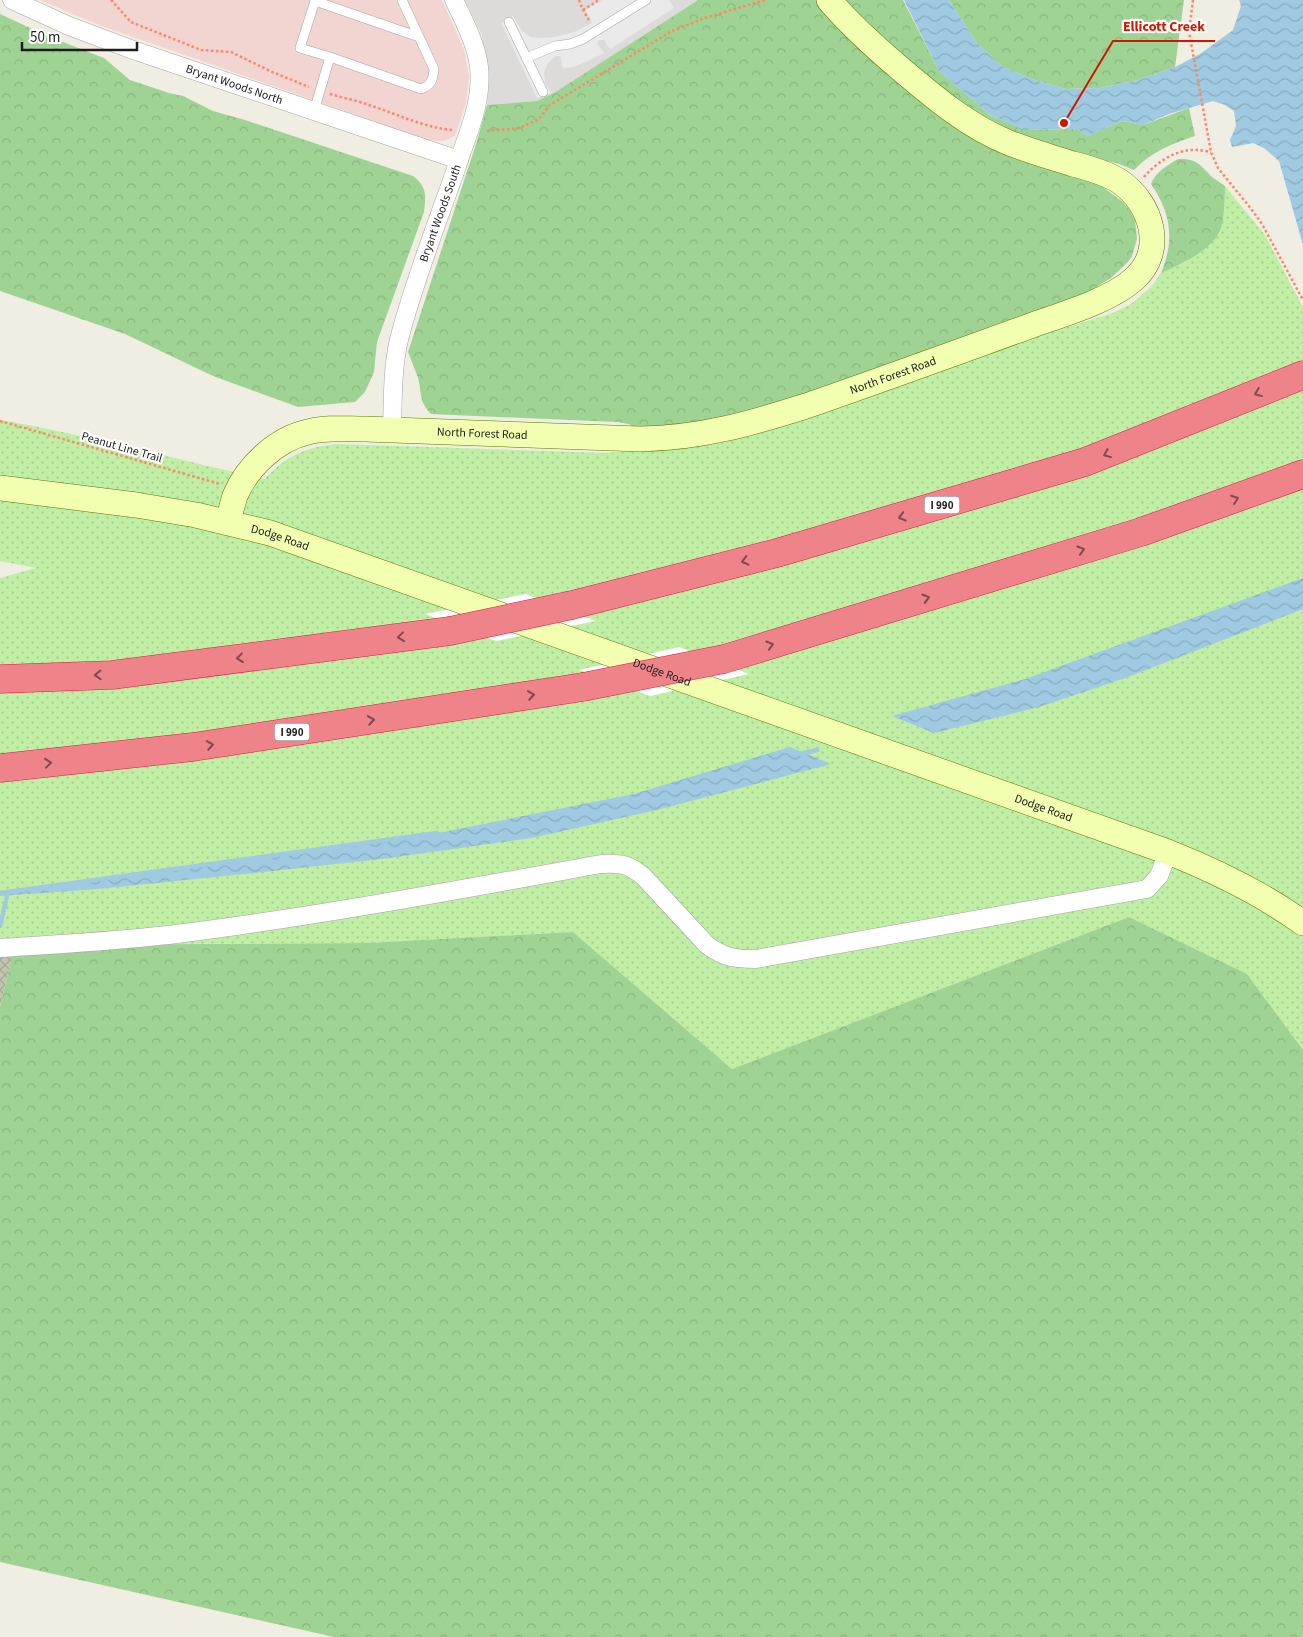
<svg xmlns="http://www.w3.org/2000/svg" width="1303" height="1637" font-family="'Source Sans 3',sans-serif">
	<defs>
		<pattern id="construction-cross-hatch" width="8" height="8" patternUnits="userSpaceOnUse" patternTransform="scale(1.25)"><rect width="8" height="8" fill="#c2c5ad"/><path d="M0 0l8 8M0 8l8-8" fill="none" stroke="#a6a994"/></pattern>
		<pattern id="grass-dots" width="8" height="8" patternUnits="userSpaceOnUse" patternTransform="scale(1.25)"><rect width="8" height="8" fill="#c0eea4"/><path d="M2 2h.1M6 6h.1" fill="none" stroke="#a5cc8d" stroke-width="1.8" stroke-linecap="round"/></pattern>
		<pattern id="forest-crowns" width="20" height="18" patternUnits="userSpaceOnUse" patternTransform="scale(1.25)"><rect width="20" height="18" fill="#9fd393"/><path d="M2 6a3 3 0 1 1 6 0M12 15a3 3 0 1 1 6 0" fill="none" stroke="#88b57e"/></pattern>
		<pattern id="water-waves" width="16" height="10" patternUnits="userSpaceOnUse" patternTransform="scale(1.25)"><rect width="16" height="10" fill="#9fcae1"/><path d="M0 5q4-4 8 0t8 0" fill="none" stroke="#88adc1"/></pattern>
	</defs>
	<rect width="100%" height="100%" fill="#f0ede2"/>
	<path fill="#dcdbda" d="M465 0H698L554 93 537 101 487 105 489 87 482 35Z"/>
	<path fill="#f2d5d0" d="M40 0H442L464 50 469 76 466 103 455 136 444 141 427 140 99 25Z"/>
	<path fill="url(#construction-cross-hatch)" d="M0 945H15L0 1006Z"/>
	<path fill="url(#grass-dots)" d="M1225 186 1265 235 1303 307V1050L1247 974 1129 917 732 1069 573 932 367 943 0 945V578L36 568 0 561V420C89 435 177 460 265 479 285 456 307 447 336 444L603 453 684 448 726 442 808 418 1039 336 1113 313 1131 304 1152 286 1161 273 1186 262 1220 233 1224 209Z"/>
	<path fill="url(#forest-crowns)" d="M698 0H818L913 91 1100 185 1123 202 1130 211 1135 220 1137 239 1132 256 1128 262 1111 278 1090 291 1027 318 860 376 720 420 637 430 629 424 617 422 431 414C417 399 423 392 417 375 414 367 411 360 408 352L477 141 487 105 537 101 554 93Z
		M842 0H903L939 71 990 115 1025 130 1077 129 1088 136 1122 121 1143 125 1189 108 1195 136C1171 144 1151 152 1134 170L1119 164 1075 153 995 126 938 90Z
		M949 0H1184L1175 67 1138 80 1100 88 1066 89 1031 79 1002 66 977 43Z
		M0 14 45 35 104 58 130 80 169 93 183 96 213 111 245 120 413 176C427 187 426 195 424 212L377 342 374 372 365 392 355 402 298 407 213 376 125 334 0 291Z
		M1178 159C1197 158 1200 165 1212 177 1216 180 1221 183 1225 186 1225 197 1224 225 1219 233 1208 252 1180 265 1161 273 1175 240 1171 213 1151 184 1155 172 1168 165 1178 159Z
		M1129 917 1247 974 1303 1050V1637H334L0 1562V1006L15 945 367 943 573 932 732 1069Z"/>
	<path fill="#eaeaea" d="M602 0H669L674 8 610 49 604 40H599L597 44 604 53 586 62 573 67 563 68 560 56H556L547 64 544 73 545 82 551 93 537 98 501 23 513 16 522 31 530 37 541 38 555 37 574 32 592 23 591 19 585 10Z"/>
	<path fill="url(#water-waves)" d="M904 0H949L977 43 1002 66 1031 79 1066 89 1100 88 1138 80 1175 67 1200 54 1233 30 1241 6 1239 0H1303V245L1279 161 1264 148 1253 143 1232 147 1230 140 1236 126 1234 111 1225 105 1213 101 1169 114 1143 125 1122 121 1088 136 1077 129 1025 130 990 115 939 71Z
		M1303 578V609L1128 677 1039 707 934 733 892 716 1025 679Z
		M790 747 831 764 657 810 531 838 382 859 263 872 98 889 0 896V893L433 834 634 794Z"/>
	<path fill="#fff" d="M526 594 596 621 496 641 425 614Z
		M679 647 749 674 650 696 579 670Z"/>
	<g fill="none" stroke-linecap="round" stroke-linejoin="round">
		<path stroke="#9fcae1" stroke-width="4.5" d="M800 754 817 750
			M0 893 437 833
			M0 926 8 892"/>
		<g stroke="#a5a5a5" stroke-width="10">
			<path id="lane" d="M509 22 543 92
				M330 57 300 48 315 1 419 37
				M526 58 555 46 570 44 583 39 646 0
				M314 111 330 57 421 89C432 85 433 79 434 69L402 0"/>
		</g>
		<g stroke="#a5a5a5" stroke-width="19">
			<g id="street">
				<path id="s1" d="M12 0 69 26 133 50 459 160"/>
				<path id="s2" d="M392 430C393 397 392 363 401 332 416 276 438 221 457 166 467 135 483 102 479 67 476 43 464 21 454 0"/>
				<path d="M0 948C61 944 123 941 184 933 324 915 463 889 601 864 621 863 629 864 644 877L707 945C725 958 734 959 756 959L1147 889 1159 876 1168 852"/>
			</g>
		</g>
		<g stroke="#5e7900" stroke-width="26">
			<g id="secondary">
				<path id="s3" d="M0 488 136 505 196 515 270 533 1168 852C1216 871 1261 893 1303 923"/>
				<path id="s4" d="M228 522C230 514 232 505 235 496 247 467 276 439 308 432 326 427 346 429 365 429L640 439C700 438 749 424 806 406 881 380 955 353 1030 326 1060 315 1110 301 1134 279 1166 251 1152 203 1119 181 1106 173 1089 168 1073 164 1051 157 1029 151 1007 142 968 126 935 98 903 71 877 49 851 26 829 0"/>
			</g>
		</g>
		<g stroke="#e81544" stroke-width="29">
			<path id="highway" d="M572 605 777 553 1085 462 1303 375
				M724 659 1141 532 1303 474
				M0 679 112 675 450 631
				M0 768 193 747 583 687"/>
		</g>
		<path stroke="#ff8664" stroke-width="2.5" stroke-dasharray="2.5 2.5" stroke-linecap="butt" d="M111 0 131 22 201 50 231 52 270 71 309 87
			M579 0 583 10 590 22
			M1193 0 1189 32 1211 152 1218 168 1252 210 1262 224 1303 300
			M583 10 599 0
			M330 94C344 98 359 101 372 106 399 115 423 127 452 130
			M487 131 520 128 539 119 550 105 672 31 705 18 765 0
			M1144 177C1155 164 1173 151 1191 150 1197 149 1205 151 1211 152
			M0 421 220 484"/>
		<use href="#lane" stroke="#fff" stroke-width="9"/>
		<use href="#street" stroke="#fff" stroke-width="18"/>
		<use href="#secondary" stroke="#f2ffb1" stroke-width="25"/>
		<use href="#highway" stroke="#ee838a" stroke-width="28"/>
		<g stroke="#e81544" stroke-width="29" stroke-linecap="butt">
			<path id="highway-bridge" d="M450 631 572 605
				M583 687 724 659"/>
		</g>
		<use href="#highway-bridge" stroke="#ee838a" stroke-width="28"/>
	</g>
	<defs><path id="oneway-chevron" d="M-2-3.5L2.5 0L-2 3.5" fill="none" stroke-width="1.6" stroke-linecap="round" stroke-linejoin="round" transform="scale(1.25)"/></defs>
	<g stroke="#7c4b4f">
		<use href="#oneway-chevron" transform="translate(1258 393) rotate(158)"/>
		<use href="#oneway-chevron" transform="translate(1107 454) rotate(158)"/>
		<use href="#oneway-chevron" transform="translate(1235 499) rotate(-20)"/>
		<use href="#oneway-chevron" transform="translate(902 517) rotate(164)"/>
		<use href="#oneway-chevron" transform="translate(1081 550) rotate(-17)"/>
		<use href="#oneway-chevron" transform="translate(745 561) rotate(166)"/>
		<use href="#oneway-chevron" transform="translate(926 598) rotate(-17)"/>
		<use href="#oneway-chevron" transform="translate(401 637) rotate(173)"/>
		<use href="#oneway-chevron" transform="translate(770 645) rotate(-17)"/>
		<use href="#oneway-chevron" transform="translate(240 658) rotate(173)"/>
		<use href="#oneway-chevron" transform="translate(98 675) rotate(178)"/>
		<use href="#oneway-chevron" transform="translate(531 695) rotate(-9)"/>
		<use href="#oneway-chevron" transform="translate(371 720) rotate(-9)"/>
		<use href="#oneway-chevron" transform="translate(210 745) rotate(-9)"/>
		<use href="#oneway-chevron" transform="translate(48 763) rotate(-6)"/>
	</g>
	<g text-anchor="middle" stroke-width="4.5" stroke-linejoin="round" paint-order="stroke">
		<g fill="#fff" stroke="#626262" stroke-width="1">
			<rect x="924.5" y="496.5" width="35" height="17" rx="4"/>
			<rect x="274.5" y="723.5" width="35" height="17" rx="4"/>
		</g>
		<g font-size="11" font-weight="bold" fill="#1e1e1e">
			<text x="942" y="509">I 990</text>
			<text x="292" y="736">I 990</text>
		</g>
		<g font-size="12" fill="#1e1e1e" stroke="#fff">
			<text dy="4" stroke="none"><textPath href="#s1" startOffset="238">Bryant Woods North</textPath></text>
			<text dy="4" stroke="none"><textPath href="#s2" startOffset="224">Bryant Woods South</textPath></text>
			<text dy="4" stroke="none"><textPath href="#s4" startOffset="722">North Forest Road</textPath></text>
			<text dy="4" stroke="none"><textPath href="#s4" startOffset="302">North Forest Road</textPath></text>
			<text transform="translate(122 447) rotate(16)" y="4">Peanut Line Trail</text>
			<text dy="4" stroke="none"><textPath href="#s3" startOffset="285">Dodge Road</textPath></text>
			<text dy="4" stroke="none"><textPath href="#s3" startOffset="690">Dodge Road</textPath></text>
			<text dy="4" stroke="none"><textPath href="#s3" startOffset="1095">Dodge Road</textPath></text>
		</g>
	</g>
	<path fill="none" stroke="#cb1800" stroke-width="2" d="M1064 123L1113 41H1215"/>
	<circle fill="#cb1800" stroke="#fff" stroke-width="2" cx="1064" cy="123" r="5"/>
	<g font-size="14" text-anchor="middle" font-weight="bold" fill="#cb1800" stroke="#fff" stroke-width="4.5" stroke-linejoin="round" paint-order="stroke">
		<text x="1164" y="31">Ellicott Creek</text>
	</g>
	<path d="M22 42v8h115v-8" fill="none" stroke="#1e1e1e" stroke-width="2.5"/>
	<text x="30" y="42" font-size="15" fill="#1e1e1e" stroke="#ffffff" stroke-width="4" paint-order="stroke">50 m</text>
</svg>
